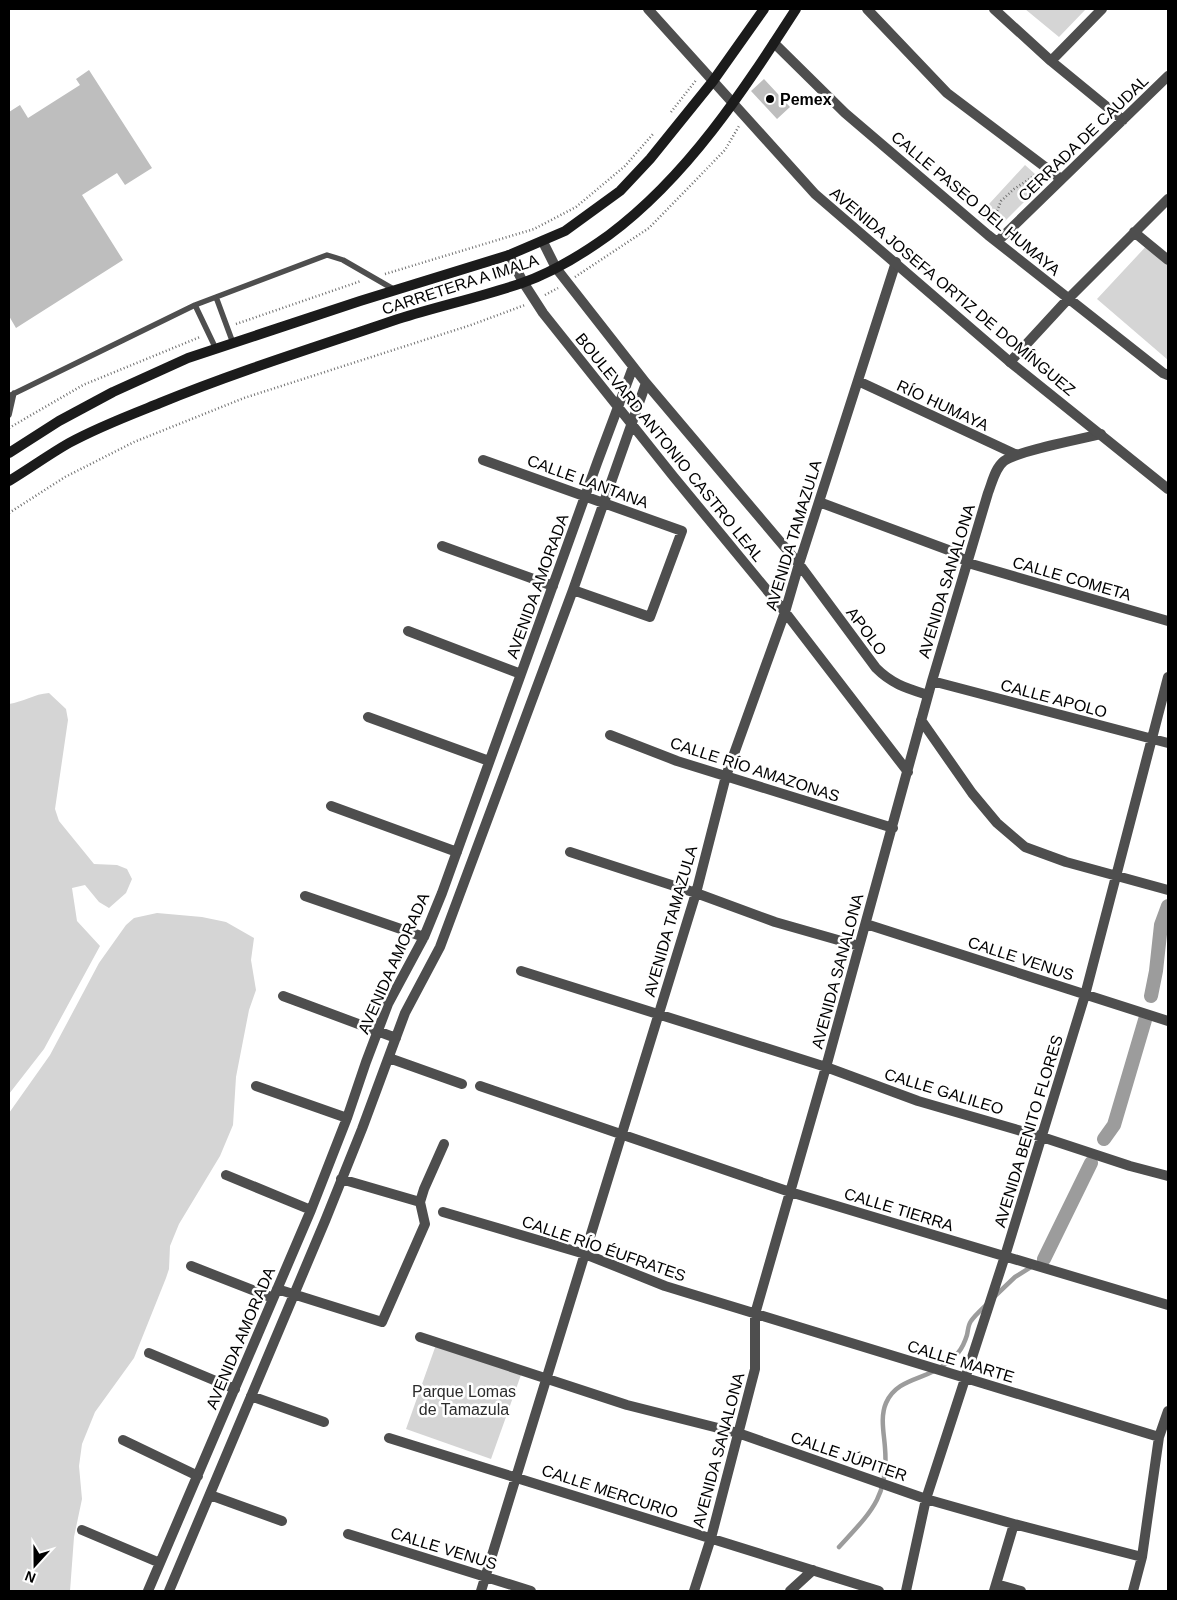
<svg xmlns="http://www.w3.org/2000/svg" width="1177" height="1600" font-family="Arial,sans-serif">
	<rect width="100%" height="100%" fill="#fff"/>
	<path fill="#d5d5d5" d="M1025 9H1086L1059 37Z
		M1025 165 1044 182 997 229 978 216Z
		M1151 241 1168 255V360L1097 299Z
		M49 693 66 709 68 720 55 809 59 821 94 864 117 865 127 869 132 879 126 893 109 908 99 902 85 885 72 888 77 921 100 946 44 1049 9 1094V704C23 702 34 694 49 693Z
		M157 913 202 917 226 922 254 938 251 960 256 990 249 1010 236 1077 233 1125 220 1156 179 1224 170 1246 169 1269 166 1278 134 1358 95 1412 82 1444 79 1466 82 1499 74 1537 70 1591H9V1113L50 1055 99 963 126 925 134 918Z
		M437 1342 522 1372 491 1459 406 1429Z"/>
	<g fill="none" stroke-linecap="round" stroke-linejoin="round">
		<path stroke="#9c9c9c" stroke-width="4.5" d="M994 1297 1015 1277 1044 1259
			M839 1547C870 1513 889 1497 885 1448 884 1433 880 1417 886 1403 897 1378 925 1380 944 1365 957 1355 962 1351 967 1335 968 1331 968 1325 971 1321 975 1315 982 1309 987 1304"/>
		<path stroke="#9c9c9c" stroke-width="14" d="M1151 996 1156 971 1161 925 1168 906
			M1104 1139 1114 1125 1145 1020
			M1044 1259 1091 1163"/>
	</g>
	<path fill="#bebebe" d="M89 70 152 168 125 185 117 173 82 195 123 260 16 328 9 316V112L20 105 28 118 80 85 76 79Z
		M764 79 790 107 777 119 751 91Z"/>
	<g fill="none" stroke-linecap="round" stroke-linejoin="round">
		<path stroke="#707070" stroke-width="2.5" stroke-dasharray="1 2.5" stroke-linecap="butt" d="M671 112 697 79
			M992 224 1001 201 1014 189 1037 174
			M385 274 534 229 576 207 625 166 653 134
			M575 277 649 228 725 150 739 126
			M545 295 558 288
			M236 324 361 281
			M9 428 83 385 200 337
			M9 513 65 477 134 442 244 398 471 325 525 305"/>
		<path stroke="#4e4e4e" stroke-width="5.5" d="M216 297 233 343
			M195 305 216 349
			M9 396 195 305 327 255 343 260 395 290
			M9 415 14 393"/>
		<path stroke="#4e4e4e" stroke-width="10" d="M648 9 713 81
			M867 9 947 93 1061 179
			M994 9 1051 61 1123 120
			M774 43 845 113 988 235 1163 373 1168 375
			M1051 61 1102 9
			M1134 232 1168 260
			M543 242 556 268 646 383 799 564 876 668C892 684 906 688 928 695
			M997 242 1168 76
			M509 255 523 282 543 313 673 476 785 612 908 772
			M1010 362 1068 299 1168 199
			M858 381 1017 455
			M483 460 682 531 650 617 573 590
			M819 502 951 551 968 563 1168 621
			M442 546 553 586
			M408 631 521 674
			M932 681 1168 743
			M368 717 489 761
			M921 720 972 793 997 823 1025 847 1066 862 1168 890
			M610 735 677 761 893 828
			M331 806 457 852
			M570 852 696 893 775 922 859 946
			M305 896 424 937
			M866 924 1168 1021
			M521 971 826 1067 918 1101 1042 1137 1130 1166 1168 1176
			M283 996 396 1038
			M389 1058 462 1084
			M256 1086 347 1118
			M480 1086 790 1192 1168 1305
			M226 1175 311 1210
			M341 1179 420 1202
			M443 1212 585 1254 665 1286 1159 1437
			M191 1266 273 1298
			M277 1289 382 1322 425 1224 420 1202 424 1189 444 1144
			M420 1337 627 1405 738 1433 926 1499 1014 1524 1142 1557
			M149 1353 235 1389
			M251 1396 324 1422
			M389 1438 879 1591
			M123 1440 198 1476
			M210 1495 282 1521
			M82 1530 160 1563
			M348 1534 531 1591
			M996 1584 1021 1591
			M148 1591 311 1210 347 1118 366 1062 388 1004 424 937 442 893 597 463 633 367
			M169 1591 325 1221 362 1129 405 1013 440 947 573 590 646 383
			M481 1591 696 893 726 776 785 612 799 564 896 262
			M694 1591 711 1538 755 1369V1314L826 1067 932 681 988 493C992 483 995 468 1004 461 1017 451 1081 439 1101 434
			M790 1591 813 1570
			M906 1591 926 1499 1005 1256 1085 995 1168 677
			M994 1591 1014 1524
			M1133 1591 1142 1557 1159 1437 1168 1411"/>
		<path stroke="#4e4e4e" stroke-width="10" d="M713 81 815 194 1010 362 1168 489"/>
		<path stroke="#1b1b1b" stroke-width="10" d="M9 453 59 421 113 392 188 358 360 301 509 255 565 231 620 191 650 159 713 81 764 9
			M9 481C29 469 48 455 69 443 98 427 130 415 160 403 238 371 319 346 398 319 439 306 481 297 522 283 551 273 584 253 609 235 688 176 743 91 796 9"/>
	</g>
	<circle fill="#000" stroke="#fff" stroke-width="2" cx="770" cy="99" r="5"/>
	<g text-anchor="middle" stroke-width="5" stroke-linejoin="round" paint-order="stroke">
		<g font-size="16" font-weight="bold" fill="#000" stroke="#fff" text-anchor="start">
			<text x="780" y="105">Pemex</text>
		</g>
		<g font-size="16" fill="#000" stroke="#fff">
			<text transform="translate(1083 138) rotate(-44)" y="6">CERRADA DE CAUDAL</text>
			<text transform="translate(976 203) rotate(40)" y="6">CALLE PASEO DEL HUMAYA</text>
			<text transform="translate(460 284) rotate(-18)" y="6">CARRETERA A IMALA</text>
			<text transform="translate(953 291) rotate(40)" y="6">AVENIDA JOSEFA ORTIZ DE DOMÍNGUEZ</text>
			<text transform="translate(943 405) rotate(25)" y="6">RÍO HUMAYA</text>
			<text transform="translate(670 447) rotate(51)" y="6">BOULEVARD ANTONIO CASTRO LEAL</text>
			<text transform="translate(588 481) rotate(20)" y="6">CALLE LANTANA</text>
			<text transform="translate(793 535) rotate(-73)" y="6">AVENIDA TAMAZULA</text>
			<text transform="translate(1072 578) rotate(16)" y="6">CALLE COMETA</text>
			<text transform="translate(946 581) rotate(-73)" y="6">AVENIDA SANALONA</text>
			<text transform="translate(537 586) rotate(-70)" y="6">AVENIDA AMORADA</text>
			<text transform="translate(867 631) rotate(53)" y="6">APOLO</text>
			<text transform="translate(1054 698) rotate(15)" y="6">CALLE APOLO</text>
			<text transform="translate(755 769) rotate(18)" y="6">CALLE RÍO AMAZONAS</text>
			<text transform="translate(670 921) rotate(-74)" y="6">AVENIDA TAMAZULA</text>
			<text transform="translate(1021 958) rotate(18)" y="6">CALLE VENUS</text>
			<text transform="translate(393 963) rotate(-66)" y="6">AVENIDA AMORADA</text>
			<text transform="translate(837 971) rotate(-75)" y="6">AVENIDA SANALONA</text>
			<text transform="translate(944 1091) rotate(17)" y="6">CALLE GALILEO</text>
			<text transform="translate(1028 1131) rotate(-73)" y="6">AVENIDA BENITO FLORES</text>
			<text transform="translate(899 1209) rotate(17)" y="6">CALLE TIERRA</text>
			<text transform="translate(604 1248) rotate(19)" y="6">CALLE RÍO ÉUFRATES</text>
			<text transform="translate(240 1338) rotate(-67)" y="6">AVENIDA AMORADA</text>
			<text transform="translate(961 1361) rotate(17)" y="6">CALLE MARTE</text>
			<text transform="translate(718 1450) rotate(-75)" y="6">AVENIDA SANALONA</text>
			<text transform="translate(849 1456) rotate(19)" y="6">CALLE JÚPITER</text>
			<text transform="translate(610 1491) rotate(18)" y="6">CALLE MERCURIO</text>
			<text transform="translate(444 1548) rotate(17)" y="6">CALLE VENUS</text>
		</g>
		<g font-size="16" fill="#2c2c2c" stroke="#fff">
			<text x="464" y="1397">Parque Lomas<tspan x="464" dy="18">de Tamazula</tspan></text>
		</g>
	</g>
	<rect width="1177" height="1600" fill="none" stroke="#000000" stroke-width="20"/>
	<g transform="translate(35 1565) rotate(201)" stroke="#ffffff" stroke-width="4" paint-order="stroke">
	<path d="M0-4L9 19L0 12L-9 19Z" fill="#000000"/>
	<text y="-8" font-size="14" font-weight="bold" text-anchor="middle" fill="#000000">N</text>
	</g>
</svg>
